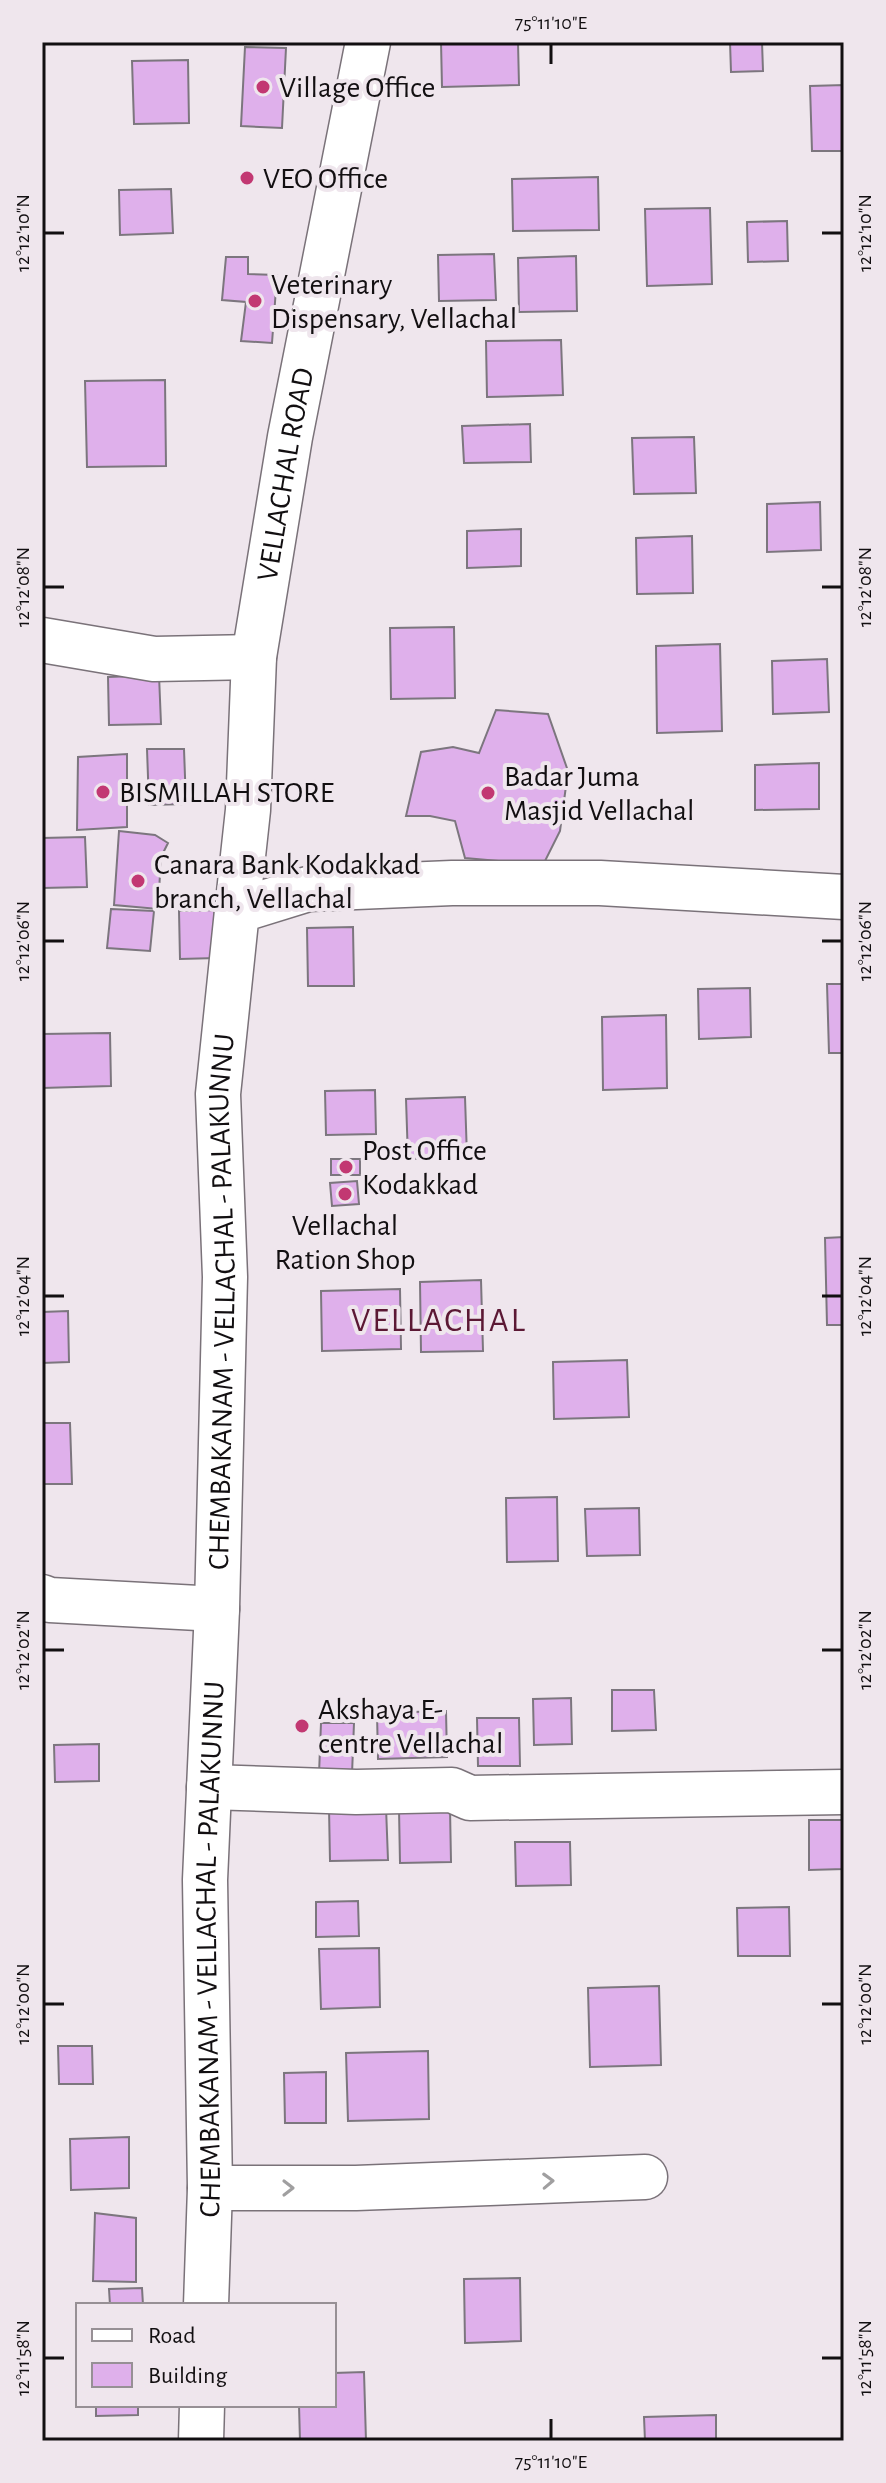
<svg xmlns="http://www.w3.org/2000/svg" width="886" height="2483" font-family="'Alegreya Sans',sans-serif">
	<rect width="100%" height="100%" fill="#efe6ed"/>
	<path fill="#dfb0eb" stroke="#7c767e" stroke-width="2" d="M441 42H518L519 85 442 87Z
		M730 42H762L763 71 731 72Z
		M245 47 286 48 282 128 241 126Z
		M188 60 189 123 134 124 132 61Z
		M844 85V151H812L810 86Z
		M598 177 599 230 513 231 512 179Z
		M171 189 173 233 120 235 119 190Z
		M710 208 712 284 647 286 645 209Z
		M787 221 788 261 748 262 747 222Z
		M494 254 496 300 439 301 438 255Z
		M576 256 577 311 519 312 518 258Z
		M226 257H248V274L277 275 272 343 241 341 246 302 222 300Z
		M561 340 563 395 487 397 486 341Z
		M165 380 166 466 87 467 85 381Z
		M530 424 531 462 464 463 462 426Z
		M694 437 696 493 634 494 632 438Z
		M820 502 821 550 767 552V504Z
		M521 529V566L467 568V531Z
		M692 536 693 593 637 594 636 538Z
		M454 627 455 698 391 699 390 628Z
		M720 644 722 731 657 733 656 646Z
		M827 659 829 712 773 714 772 661Z
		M159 675 161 724 109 725 108 677Z
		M496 710 548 714 568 771 560 831 543 865 465 858 455 821 430 816H406L421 752 453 747 479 753Z
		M147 749H184L186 804 149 805Z
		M127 754V827L77 830 78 757Z
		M819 763V809L755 810V765Z
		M119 831 155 835 168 843 161 857 158 909 114 905Z
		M85 837 87 887 42 888V838Z
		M111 909 154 911 150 951 107 948Z
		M216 910 217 958 180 959 179 911Z
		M353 927 354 986H308L307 928Z
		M827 984H844V1053H829Z
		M750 988 751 1037 699 1039 698 989Z
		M666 1015 667 1088 603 1090 602 1017Z
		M110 1033 111 1086 42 1088V1034Z
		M375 1090 376 1134 326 1135 325 1091Z
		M465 1097 467 1157 408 1159 406 1099Z
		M331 1159H360V1175H331Z
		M357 1181 359 1204 332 1206 330 1183Z
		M844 1237V1325H827L825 1238Z
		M481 1280 483 1351 421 1352 420 1282Z
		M400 1289 401 1349 322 1351 321 1291Z
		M68 1311 69 1362 42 1363V1312Z
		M627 1360 629 1417 554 1419 553 1362Z
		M42 1423H70L72 1484H42Z
		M557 1497 558 1561 507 1562 506 1498Z
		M639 1508 640 1555 587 1556 585 1509Z
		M612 1690H654L656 1730 612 1731Z
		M571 1698 572 1744 534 1745 533 1699Z
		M446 1711 447 1757 378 1759 377 1713Z
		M477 1718H519L520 1766H478Z
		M321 1723H354L352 1774H319Z
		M99 1744V1781L55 1782 54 1745Z
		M386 1807 388 1860 330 1861 329 1808Z
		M450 1808 451 1862 400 1863 399 1809Z
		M809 1820H844V1869L809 1870Z
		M515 1842H570L571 1885 516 1886Z
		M358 1901 359 1936 316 1937V1902Z
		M789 1907 790 1956H738L737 1908Z
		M379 1948 380 2007 321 2009 319 1949Z
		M659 1986 661 2065 590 2067 588 1988Z
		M58 2046H92L93 2084H59Z
		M428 2051 429 2119 348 2121 346 2053Z
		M326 2072V2123H285L284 2073Z
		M129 2137V2188L71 2190 70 2139Z
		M95 2213 136 2218V2282L93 2281Z
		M520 2278 521 2341 465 2343 464 2279Z
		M142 2288 143 2305H110L109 2289Z
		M364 2372 366 2441H300L299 2405H334V2373Z
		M96 2405H138V2415L96 2416Z
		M716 2415V2441H645L644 2417Z"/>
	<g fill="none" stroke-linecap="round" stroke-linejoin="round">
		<g stroke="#7a7279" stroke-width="47">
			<g id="minor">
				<path d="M42 640 154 659 254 657"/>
				<path id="s1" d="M237 911 248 810 254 657 290 437 368 42"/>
				<path d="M42 1597 50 1600 217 1609"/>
				<path d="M209 1787 356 1792 452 1790 470 1798 844 1792"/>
				<path d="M210 2188H356L645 2177"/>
			</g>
		</g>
		<g stroke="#7a7279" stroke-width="47">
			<g id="major">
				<path id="s2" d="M206 2305 210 2188 205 1880 217 1609 225 1277 218 1094 237 911 308 889 452 883H600L844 897"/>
				<path d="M201 2441 202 2405"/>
			</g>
		</g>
		<use href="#minor" stroke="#fff" stroke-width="44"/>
		<use href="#major" stroke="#fff" stroke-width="44"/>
	</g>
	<defs><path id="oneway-chevron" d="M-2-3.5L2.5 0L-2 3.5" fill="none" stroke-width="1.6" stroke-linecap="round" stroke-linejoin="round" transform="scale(2)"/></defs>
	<g stroke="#a09fa0">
		<use href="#oneway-chevron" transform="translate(548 2181) rotate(-2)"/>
		<use href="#oneway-chevron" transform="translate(288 2188)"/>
	</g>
	<path fill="none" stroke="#120f11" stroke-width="3" d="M551 44V64M44 233H64M822 233H842M44 587H64M822 587H842M44 941H64M822 941H842M44 1296H64M822 1296H842M44 1650H64M822 1650H842M44 2004H64M822 2004H842M44 2358H64M822 2358H842M551 2419V2439"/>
	<g fill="#c23872" stroke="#efe6ed" stroke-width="3">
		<circle cx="263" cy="87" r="8"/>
		<circle cx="247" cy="178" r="8"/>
		<circle cx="255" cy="301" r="8"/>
		<circle cx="103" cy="792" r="8"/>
		<circle cx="488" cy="793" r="8"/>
		<circle cx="138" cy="881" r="8"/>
		<circle cx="346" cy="1167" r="8"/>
		<circle cx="345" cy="1194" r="8"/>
		<circle cx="302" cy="1726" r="8"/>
	</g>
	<g text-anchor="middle" stroke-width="8" stroke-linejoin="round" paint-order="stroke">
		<g font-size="30" fill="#120f11" stroke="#efe6ed" text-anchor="start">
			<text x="279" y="97">Village Office</text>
			<text x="263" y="188">VEO Office</text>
			<text x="271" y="294">Veterinary<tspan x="271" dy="34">Dispensary, Vellachal</tspan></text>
			<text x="504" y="786">Badar Juma<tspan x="504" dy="34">Masjid Vellachal</tspan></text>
			<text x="119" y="802">BISMILLAH STORE</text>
			<text x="154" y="874">Canara Bank Kodakkad<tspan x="154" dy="34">branch, Vellachal</tspan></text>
			<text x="362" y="1160">Post Office<tspan x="362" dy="34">Kodakkad</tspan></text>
			<text x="345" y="1235" text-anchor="middle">Vellachal<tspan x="345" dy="34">Ration Shop</tspan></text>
			<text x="318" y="1719">Akshaya E-<tspan x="318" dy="34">centre Vellachal</tspan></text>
		</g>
		<g font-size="30" fill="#120f11" stroke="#efe6ed">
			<text dy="10" stroke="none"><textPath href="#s1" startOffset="440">VELLACHAL ROAD</textPath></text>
			<text dy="10" stroke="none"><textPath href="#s2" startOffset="1004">CHEMBAKANAM - VELLACHAL - PALAKUNNU</textPath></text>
			<text dy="10" stroke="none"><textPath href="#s2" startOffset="356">CHEMBAKANAM - VELLACHAL - PALAKUNNU</textPath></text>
		</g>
		<g font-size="34" letter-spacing="2" fill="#5b1834" stroke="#efe6ed">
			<text x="439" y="1331">VELLACHAL</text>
		</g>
	</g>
	<rect width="886" height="2483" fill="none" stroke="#efe6ed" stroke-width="88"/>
	<rect x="76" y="2303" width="260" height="104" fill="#efe6ed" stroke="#979095" stroke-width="2"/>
	<rect x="92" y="2329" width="40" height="12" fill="#ffffff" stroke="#979095" stroke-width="2"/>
	<text x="148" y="2343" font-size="24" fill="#120f11">Road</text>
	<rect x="92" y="2363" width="40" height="24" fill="#dfb0eb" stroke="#979095" stroke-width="2"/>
	<text x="148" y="2383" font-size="24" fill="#120f11">Building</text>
	<rect x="44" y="44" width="798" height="2395" fill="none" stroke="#120f11" stroke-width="3"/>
	<g font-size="20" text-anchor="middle" fill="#120f11">
		<text x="551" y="29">75°11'10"E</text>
		<text transform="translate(22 233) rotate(-90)" y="7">12°12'10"N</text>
		<text transform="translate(864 233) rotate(-90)" y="7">12°12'10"N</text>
		<text transform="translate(22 587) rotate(-90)" y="7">12°12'08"N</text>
		<text transform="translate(864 587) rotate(-90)" y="7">12°12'08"N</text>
		<text transform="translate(22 941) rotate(-90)" y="7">12°12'06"N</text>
		<text transform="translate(864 941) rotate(-90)" y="7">12°12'06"N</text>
		<text transform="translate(22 1296) rotate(-90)" y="7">12°12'04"N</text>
		<text transform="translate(864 1296) rotate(-90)" y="7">12°12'04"N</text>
		<text transform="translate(22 1650) rotate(-90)" y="7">12°12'02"N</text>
		<text transform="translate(864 1650) rotate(-90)" y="7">12°12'02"N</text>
		<text transform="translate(22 2004) rotate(-90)" y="7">12°12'00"N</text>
		<text transform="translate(864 2004) rotate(-90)" y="7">12°12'00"N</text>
		<text transform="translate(22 2358) rotate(-90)" y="7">12°11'58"N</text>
		<text transform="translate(864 2358) rotate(-90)" y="7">12°11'58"N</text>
		<text x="551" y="2468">75°11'10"E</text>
	</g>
</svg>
